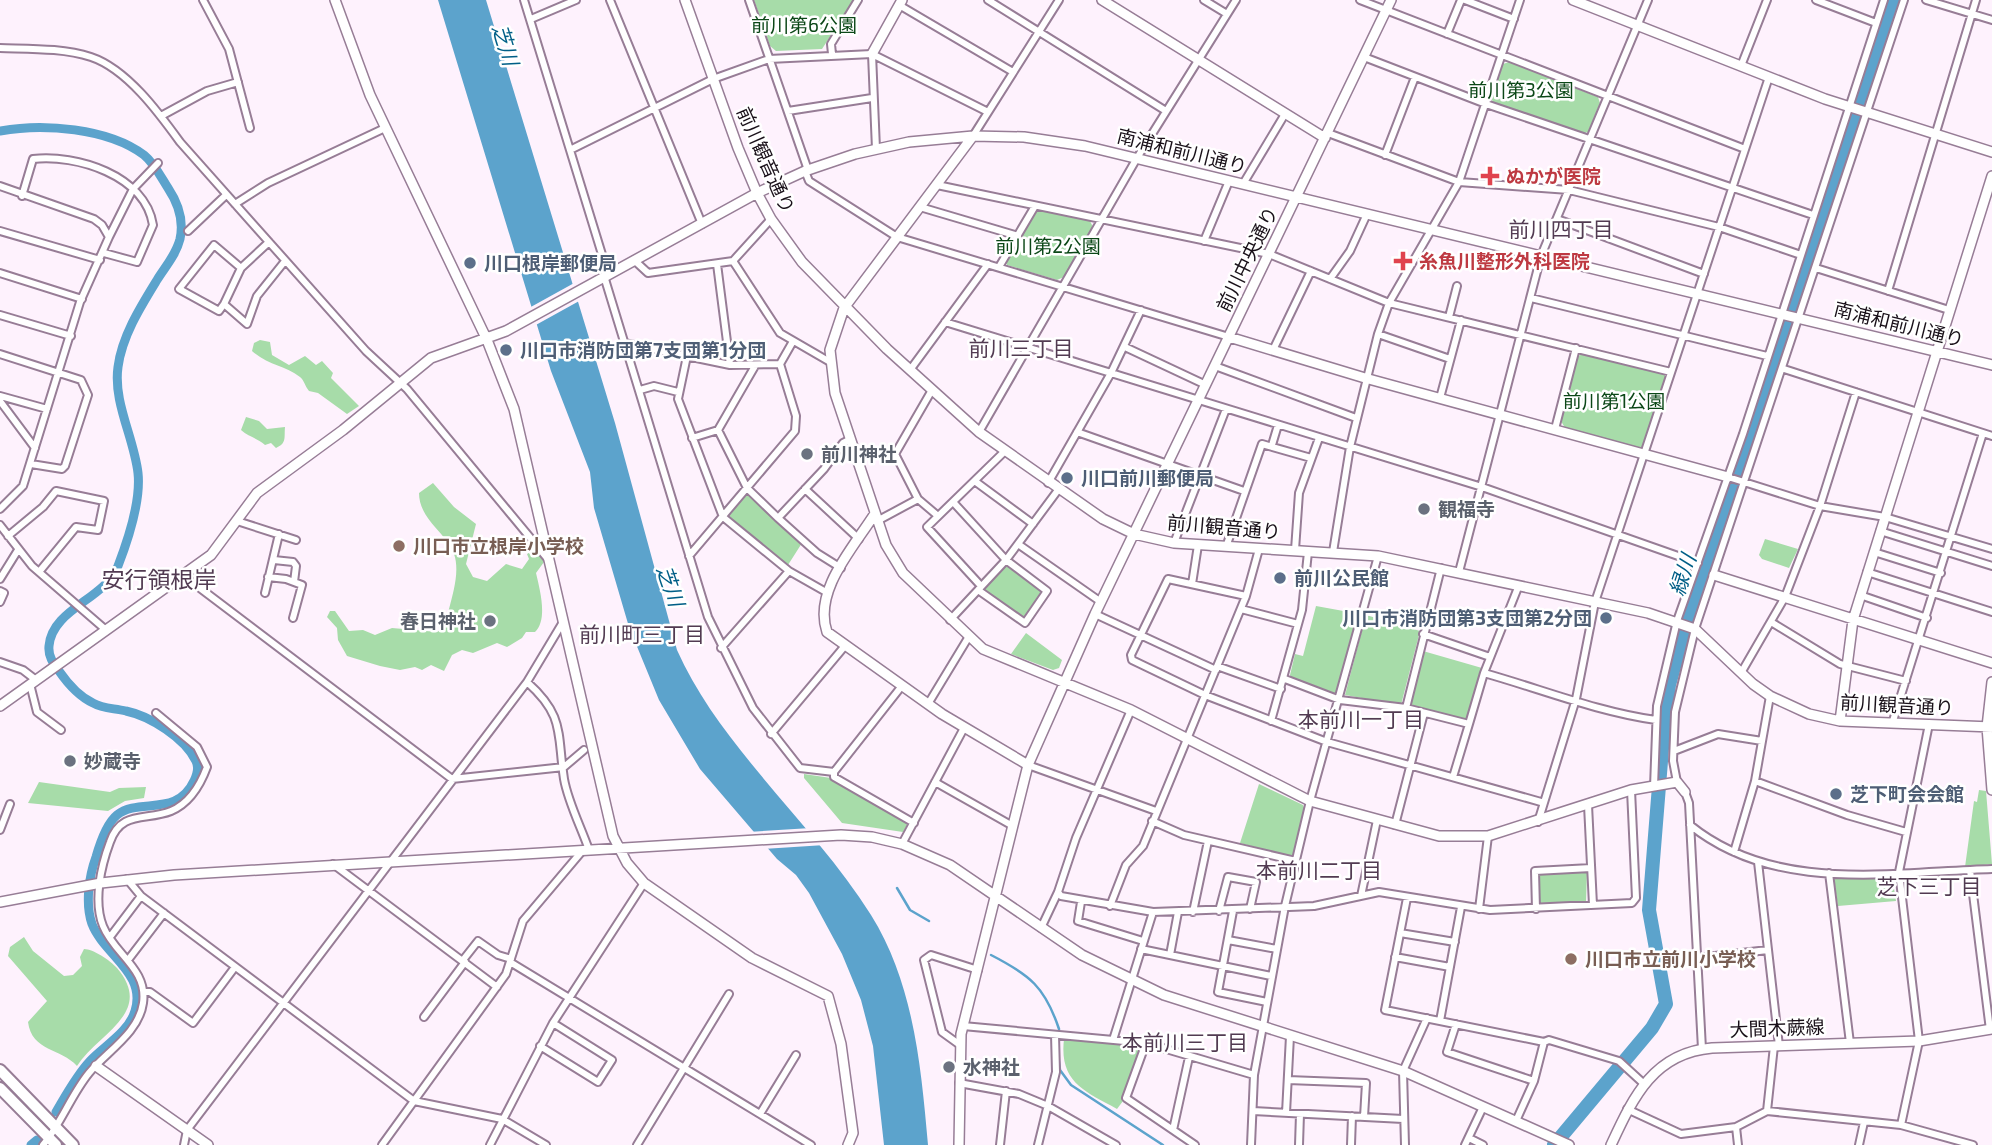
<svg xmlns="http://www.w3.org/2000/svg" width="1992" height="1145" font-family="'Exo 2','Noto Sans JP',sans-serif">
	<rect width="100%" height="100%" fill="#fef2fd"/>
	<path fill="#a7dca9" d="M754 0H854L822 49 776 51 770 46Z
		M1509 62 1598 97 1600 103 1588 132 1581 134 1494 104 1491 98 1503 64Z
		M1038 210 1090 221 1093 227 1064 277 1057 280 1007 265 1006 261Z
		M260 340 270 342 272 355 289 365 305 356 316 365 322 361 333 373 331 378 359 406 347 414 318 393 309 391C305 386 304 380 300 377 285 365 269 366 252 351L254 343Z
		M1583 354 1664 373 1666 378 1645 445 1640 448 1565 428 1561 421 1578 356Z
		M246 417 259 421 267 429 285 427C284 438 287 443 276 448L271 443 265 445C257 438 249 437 241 430Z
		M433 483 454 507 476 524 466 564 473 577 487 581 506 564 522 569 529 559 527 554 532 551 539 554 544 562 536 573C540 590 548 620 535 632H526L522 638 507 647 497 643 473 653 462 650 452 655 444 671 431 665 422 670 415 667 400 670 380 666 347 656 338 640 337 628 327 617 330 611H335L349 631 363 630 375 635 392 628 437 632C447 627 446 619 449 609 453 593 460 571 454 554 448 534 419 520 419 493Z
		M748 494 802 543 788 565 729 519V514Z
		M1765 539 1798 549 1789 568 1762 559 1759 555Z
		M1006 566 1042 590V595L1023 620 985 592V589Z
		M1316 606 1360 614 1336 696 1292 679 1290 675 1295 654 1303 656Z
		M1366 615 1420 631 1401 705 1345 695Z
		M1026 633 1062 660 1059 668 1053 670 1011 654Z
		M1423 651 1482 668 1466 719 1413 707 1411 704Z
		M804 774 831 778 908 823 903 832 842 823 804 778Z
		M39 782 110 792 119 788 146 787 144 798 125 801 108 811 28 803Z
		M1259 784 1303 805 1305 810 1292 857 1240 843Z
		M1979 790 1986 791 1992 864 1965 867 1974 801 1977 802Z
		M1587 871 1586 902 1538 903V873Z
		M1892 876 1896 901 1838 906 1834 880 1837 877Z
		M24 937 33 951 64 976 73 975 82 966 80 957 84 949C93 949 110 960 117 968 155 1013 98 1033 77 1066 61 1048 32 1052 28 1022L47 1001 8 956 10 947Z
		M1064 1039 1138 1046 1140 1049 1123 1101 1117 1109C1084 1091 1059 1082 1064 1039Z"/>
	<path fill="#5ca3cc" d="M438 0H486L615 423 677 650C720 747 815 825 871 915 914 984 921 1067 928 1145H884L873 1046 861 1000 842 954 809 893 796 875 777 859 700 769 659 700 629 627 594 508 590 472 551 371Z"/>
	<path fill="#fef2fd" d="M576 282 581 300 534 326 529 308Z
		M811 828 825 845 763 849 748 832Z"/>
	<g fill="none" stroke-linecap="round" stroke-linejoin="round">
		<path stroke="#5ca3cc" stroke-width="2.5" d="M897 888 910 910 929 921
			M991 955C1030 975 1045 987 1059 1029
			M1058 1055 1060 1070 1071 1085 1163 1145"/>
		<path stroke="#5ca3cc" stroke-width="9" d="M0 131C43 123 108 128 144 155 154 163 161 177 168 188 178 203 184 221 180 239 176 255 165 267 157 280 141 306 122 336 118 367 113 402 134 438 138 473 141 501 128 540 118 566 105 599 52 609 49 646 48 656 53 663 59 671 68 684 78 696 93 703 103 709 114 708 126 711 150 716 185 738 196 761 199 767 197 775 194 781 177 818 139 797 117 815 106 824 100 843 96 857 89 876 85 904 92 924 104 955 147 973 135 1011 129 1032 104 1046 90 1061 76 1076 66 1095 56 1112
			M31 1145 37 1140"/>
		<path stroke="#5ca3cc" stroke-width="14" d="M1554 1145 1652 1028 1666 1004 1649 910 1664 724 1669 685 1684 631 1894 0"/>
		<g stroke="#977d96" stroke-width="10">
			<path id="street" d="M203 0 229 49 250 128
				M524 0 608 274
				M610 0 702 224
				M749 0 808 170
				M988 0 1166 111
				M1204 0 1227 14
				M1360 0 1745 149
				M1465 0 1514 19
				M1816 0 1876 23
				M1926 0 1992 20
				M899 5 1013 72
				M531 19 576 0
				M1447 34 1461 0
				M0 48C30 49 63 48 91 57 127 69 159 113 180 142L366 351 407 389 547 558
				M832 54 831 44 858 0
				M872 54 876 149
				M1364 57 1486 104 1813 215
				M1741 66 1767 0
				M788 111 872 98
				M161 116 207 91 238 82
				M1328 133 1459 182 1569 190 1719 227 1801 255
				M973 136 1059 0
				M570 150 713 79 769 59 872 54 988 112
				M1385 155 1415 77
				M805 171 809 181 897 237 1229 337
				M1243 184 1285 114
				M937 185 1269 254 1389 303 1671 372
				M0 186 94 219 102 225 109 237 80 302 23 486 0 509
				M22 196 33 159C76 154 145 175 153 225L137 262 104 253
				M235 204 268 183 385 128
				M920 207 1018 236
				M1557 219 1704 274
				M0 231 100 260
				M188 231 226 195
				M109 237 133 189 158 163
				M1204 241 1229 181
				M634 260 648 273 733 261 771 219
				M733 261 780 333 830 362
				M717 264 730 365
				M999 267 1035 206
				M241 268 214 245 179 289 219 311 224 304 247 324 257 296 285 261
				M1816 268 1949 310
				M0 273 82 299
				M604 276 708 617 753 708 800 768 834 772 901 687
				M1330 279 1350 251 1367 214
				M1888 291 1976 0
				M1531 298 1767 356
				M224 304 241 268 269 242
				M0 315 71 336
				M1449 317 1457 286
				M945 322 1482 487 1698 563
				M1378 334 1450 359
				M624 343 730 365 780 364
				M1125 347 1206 385
				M1273 350 1311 271
				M0 354 81 380 88 395 65 466 62 469 31 464
				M687 356 678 399 723 517 789 571 826 592
				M1215 366 1356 418
				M1784 369 1992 436
				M910 370 988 264
				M640 390 654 386 678 392
				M0 396 47 409
				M1440 398 1461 320
				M0 401 35 448
				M1555 429 1576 348
				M718 430 747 488 778 518 824 469 843 443 851 439
				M979 432 1137 158 1236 0
				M1077 432 1244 491
				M692 438 718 430 755 366
				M1272 445 1278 425
				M1728 477 1820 506 1885 517 1992 549
				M976 482 1033 524
				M1048 483 1111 373 1141 310
				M805 489 859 539
				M918 499 895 454 932 390
				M954 503 1006 560 1047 591 1025 623 978 590
				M778 518 817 553 841 568
				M237 521 296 540
				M877 521 918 499 938 516
				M0 525 32 566 106 630
				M1880 531 1992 566
				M8 536 43 507 56 491 104 501 98 530 76 527 39 572
				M1174 543 1226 409
				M1018 544 1101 602
				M1226 547 1262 444 1311 458
				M1295 550 1299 493 1319 438
				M1333 552 1350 447 1378 334 1389 303 1459 182 1520 0
				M1874 552 1941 573
				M689 556 795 431 796 416 780 364 792 343
				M274 560 293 562 296 566 294 582
				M1459 572 1541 256 1648 0
				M1867 572 1992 612
				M184 576 452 779 564 767 584 750
				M268 577 286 579 302 585 293 618
				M0 579 18 550
				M1192 584 1198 545
				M1519 585 1484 673C1541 689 1598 712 1656 720
				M981 586 927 527 1005 451
				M0 591 4 593 0 602
				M265 593 279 534
				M1860 595 1927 618
				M1246 596 1168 579 1131 655 1132 660 1205 695 1327 742 1541 802
				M1241 609 1298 624
				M1095 614 1216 670
				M950 620 1006 560 1058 490
				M1771 622 1840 664 1906 681
				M1423 634 1490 657
				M721 648 789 571
				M0 662 23 670 36 680
				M1217 666 1281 689
				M1741 673 1785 597 1820 506 1856 392
				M1285 679 1340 700 1406 708 1469 724 1453 777
				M527 682C565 716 557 733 564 779 568 802 581 827 589 850
				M30 684 37 712 61 730
				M928 704 968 638
				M1406 708 1441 568
				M1131 710 1076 838 1058 892 1061 896 1153 912 1314 906 1379 892 1490 910 1632 903 1636 898 1631 790
				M1271 721 1302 610 1308 552
				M1469 724 1484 673
				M1892 724 1983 433
				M771 734 844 647
				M1674 751 1718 734 1762 741
				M1028 765 1156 811
				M834 772V777L914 823
				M1755 781 1847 815 1906 832
				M935 782 1011 825
				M1677 782 1673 761 1675 712 1695 629 1904 0
				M1654 787 1657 706 1677 621 1743 434 1884 0
				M1685 792 1689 803 1702 1049
				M1588 805 1593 905
				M1152 821 1184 835 1296 861
				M1538 822 1576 699 1595 602 1769 77
				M1395 825 1424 713
				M1690 825C1775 894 1891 872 1992 869
				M0 830 10 804
				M902 844 964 728
				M1734 852 1755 781 1770 696
				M1758 862 1779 1046
				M333 864 497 987
				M1970 870 1990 1030
				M1829 873 1850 1043
				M127 879 141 896 414 1101 502 1119 546 1145
				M1361 896 1377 820
				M1407 898 1385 1010 1544 1042 1534 1081 1516 1121
				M1081 902 1078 921 1143 941
				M1110 906 1126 865 1143 846 1246 596 1259 549
				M1479 909 1488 836
				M1536 909 1535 871 1591 868
				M1219 911 1228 877 1256 882 1250 909
				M1233 911 1218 992 1267 1002
				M1193 912 1208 841
				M1041 928 1058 892
				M1400 933 1455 942
				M110 937 141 896
				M1228 940 1277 949
				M1141 949 1271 976
				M1170 955 1178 912
				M1395 957 1450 967
				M1697 958 1768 950
				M128 960 164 913
				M463 960 478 941 498 955 511 959
				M510 962 811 1145
				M144 992H150L193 1023 235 967
				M424 1017 465 962
				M1440 1021 1461 907
				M1456 1024 1447 1052 1534 1081
				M963 1026 1146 1043 1254 1075
				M1113 1040 1153 912
				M1544 1042 1549 1040 1619 1061 1643 1083
				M1146 1043 1126 1098 1195 1145
				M960 1045 942 1032 924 960 931 955 978 970
				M540 1046 598 1082 612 1060 553 1023
				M1288 1080 1366 1083 1364 1117
				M959 1083 1019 1094 1048 1106 1116 1145
				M1627 1109 1681 1134 1736 1127 1767 1111 1901 1125 1973 1145
				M1253 1111 1403 1119
				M1767 1111 1774 1046
				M1286 1113 1290 1036
				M760 1114 796 1055
				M1901 1125 1919 1041 1899 872 1929 724
				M1736 1127 1738 1145
				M1173 1130 1189 1057
				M1469 1138 1483 1145
				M43 1145C61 1124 71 1095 89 1073 106 1052 139 1033 143 1003 148 969 114 954 103 926 93 901 101 866 110 842 121 810 146 821 171 811 190 803 200 786 207 767L197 747 156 713
				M184 1145 187 1130 527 682 563 622
				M382 1145 506 974 523 921 583 850
				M490 1145 553 1023 644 883
				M637 1145 729 994
				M1000 1145 1006 1091
				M1038 1145 1056 1072 1055 1035
				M1251 1145 1254 1075 1285 906 1310 801 1378 556
				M1299 1145 1300 1114
				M1351 1145 1352 1116
				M1405 1145 1403 1071 1427 1018
				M1465 1145 1483 1107
				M1859 1145 1864 1122"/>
		</g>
		<g stroke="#977d96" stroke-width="12">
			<path id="secondary" d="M335 0 370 95 487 340 514 409 613 836 627 863 644 883 752 958 828 996 841 1044 853 1133 848 1145
				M685 0 738 148 757 193 771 219 802 262 887 349 979 432 1103 519 1134 534 1174 543 1378 556 1648 613 1695 629 1753 684 1770 696 1809 714 1840 721 1992 727
				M1102 0 1325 138
				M1573 0 1825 99 1992 152
				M872 54 902 0
				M973 136 844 308 830 350 835 393 886 545 903 573 983 649 1131 710 1310 801 1439 836H1488L1631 790 1677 782 1685 792
				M1229 337 1365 378 1728 477
				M874 515C853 548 813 591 827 632L942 714 1028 765
				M1714 575 1992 663
				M1992 682 1987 727 1992 790
				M0 706 211 555 257 493 343 430 431 358 506 331 757 193 805 171 855 154 909 142 973 136 1024 137 1085 146 1992 365
				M1840 721 1853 620 1992 176
				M0 902 101 883 174 875 740 841 841 835 872 837 902 844 950 865 1082 955 1164 995 1403 1071 1569 1145
				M96 1066 208 1145
				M959 1145 961 1034 1028 765 1095 614 1391 0
				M1611 1145C1633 1098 1653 1053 1712 1048L1919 1041 1992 1029"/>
		</g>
		<g stroke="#977d96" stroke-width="14">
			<path id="primary" d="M0 1070 73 1145
				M0 1088 56 1145"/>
		</g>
		<use href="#street" stroke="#fff" stroke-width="6"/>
		<use href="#secondary" stroke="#fff" stroke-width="9"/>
		<use href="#primary" stroke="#fff" stroke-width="10"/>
	</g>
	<g fill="#e0444e" stroke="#fff" stroke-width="2.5">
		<path d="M1486.5 165.5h7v7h7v7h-7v7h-7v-7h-7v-7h7z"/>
		<path d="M1399.5 250.5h7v7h7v7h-7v7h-7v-7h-7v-7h7z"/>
	</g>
	<g fill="#5c6f8a" stroke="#fff" stroke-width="2.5">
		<circle cx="470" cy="263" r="7"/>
		<circle cx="506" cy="350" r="7"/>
		<circle cx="1067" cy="478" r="7"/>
		<circle cx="1280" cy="578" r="7"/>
		<circle cx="1606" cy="618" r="7"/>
		<circle cx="1836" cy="794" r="7"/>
	</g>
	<g fill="#6b7280" stroke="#fff" stroke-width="2.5">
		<circle cx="807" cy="454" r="7"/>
		<circle cx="1424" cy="509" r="7"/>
		<circle cx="490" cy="621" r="7"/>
		<circle cx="70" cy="761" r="7"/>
		<circle cx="949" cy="1067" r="7"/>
	</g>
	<g fill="#8d6e63" stroke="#fff" stroke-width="2.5">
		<circle cx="399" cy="546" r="7"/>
		<circle cx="1571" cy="959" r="7"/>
	</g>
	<g text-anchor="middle" stroke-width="5" stroke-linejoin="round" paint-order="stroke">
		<g font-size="19" fill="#0b4717" stroke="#fff">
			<text x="804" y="32">前川第6公園</text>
			<text x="1521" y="97">前川第3公園</text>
			<text x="1048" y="253">前川第2公園</text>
			<text x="1614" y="408">前川第1公園</text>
		</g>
		<g font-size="19" fill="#191019" stroke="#fff">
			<text transform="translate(1182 151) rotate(14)" y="7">南浦和前川通り</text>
			<text transform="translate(766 160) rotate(66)" y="7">前川観音通り</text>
			<text transform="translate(1247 259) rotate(-64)" y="7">前川中央通り</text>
			<text transform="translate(1899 324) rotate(14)" y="7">南浦和前川通り</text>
			<text transform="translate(1224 527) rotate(5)" y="7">前川観音通り</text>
			<text transform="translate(1897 705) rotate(3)" y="7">前川観音通り</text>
			<text transform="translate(1777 1028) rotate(-2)" y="7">大間木蕨線</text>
		</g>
		<g font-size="19" font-weight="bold" fill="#be3a42" stroke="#fff" text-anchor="start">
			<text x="1506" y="183">ぬかが医院</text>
			<text x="1419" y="268">糸魚川整形外科医院</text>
		</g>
		<g font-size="19" font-weight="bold" fill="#4e5e75" stroke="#fff" text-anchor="start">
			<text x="484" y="270">川口根岸郵便局</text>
			<text x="520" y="357">川口市消防団第7支団第1分団</text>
			<text x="1081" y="485">川口前川郵便局</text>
			<text x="1294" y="585">前川公民館</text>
			<text x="1592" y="625" text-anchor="end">川口市消防団第3支団第2分団</text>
			<text x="1850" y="801">芝下町会会館</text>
		</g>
		<g font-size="19" font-weight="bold" fill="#5b616d" stroke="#fff" text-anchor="start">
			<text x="821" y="461">前川神社</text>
			<text x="1438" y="516">観福寺</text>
			<text x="476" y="628" text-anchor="end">春日神社</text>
			<text x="84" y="768">妙蔵寺</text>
			<text x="963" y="1074">水神社</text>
		</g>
		<g font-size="19" font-weight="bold" fill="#785e54" stroke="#fff" text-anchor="start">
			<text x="413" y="553">川口市立根岸小学校</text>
			<text x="1585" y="966">川口市立前川小学校</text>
		</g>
		<g font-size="21" font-style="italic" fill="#005f87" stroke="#fff">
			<text transform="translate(505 45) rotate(73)" y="7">芝川</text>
			<text transform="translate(1683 575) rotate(-72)" y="7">緑川</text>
			<text transform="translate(670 586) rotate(71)" y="7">芝川</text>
		</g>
		<g font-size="21" fill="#523b52" stroke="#fff">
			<text x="1561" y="237">前川四丁目</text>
			<text x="1021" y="356">前川三丁目</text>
			<text x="642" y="642">前川町三丁目</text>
			<text x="1361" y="727">本前川一丁目</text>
			<text x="1319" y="878">本前川二丁目</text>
			<text x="1929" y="894">芝下三丁目</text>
			<text x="1185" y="1050">本前川三丁目</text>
		</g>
		<g font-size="23" fill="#523b52" stroke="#fff">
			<text x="159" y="588">安行領根岸</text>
		</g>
	</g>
</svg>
